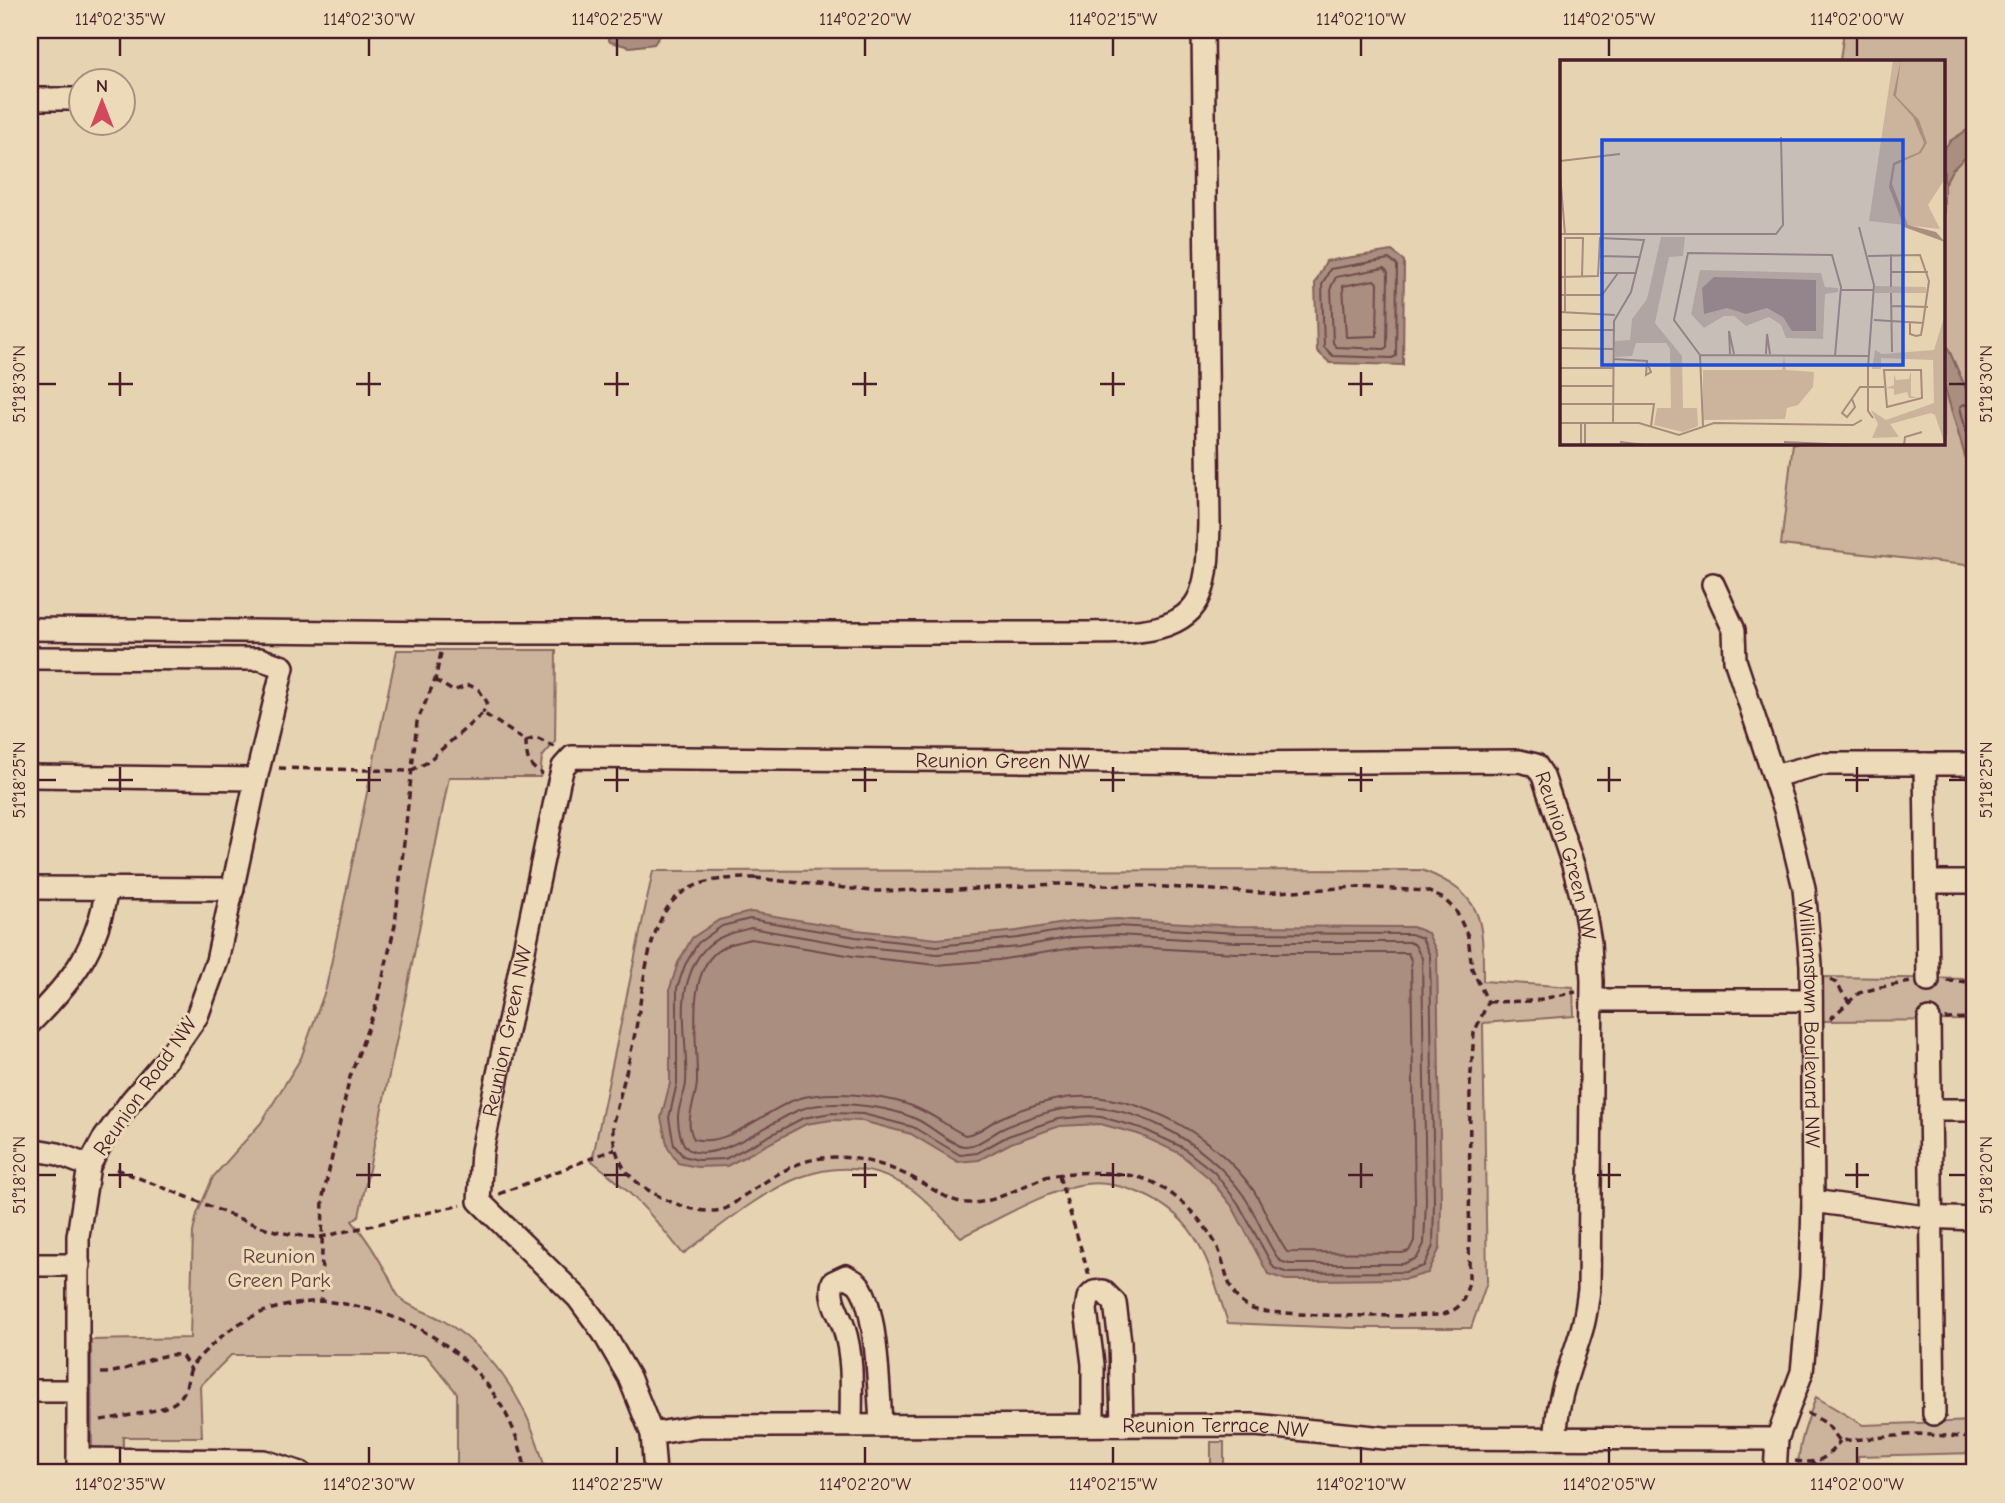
<svg xmlns="http://www.w3.org/2000/svg" width="2005" height="1503" font-family="'Comic Neue',sans-serif">
	<rect width="100%" height="100%" fill="#e6d3b2"/>
	<filter id="ink" filterUnits="userSpaceOnUse"><feTurbulence type="fractalNoise" baseFrequency=".0143" numOctaves="2"/><feDisplacementMap in="SourceGraphic" scale="14" xChannelSelector="R" yChannelSelector="G"/><feConvolveMatrix kernelMatrix="1 2 1 2 8 2 1 2 1" color-interpolation-filters="sRGB"/></filter>
	<g filter="url(#ink)">
		<path fill="#ccb49c" stroke="#8b6a64" stroke-width="2" d="M1844 30H1975V566L1781 545 1793 443H1944V61H1840Z
			M397 650H556L555 742 542 757 540 777H449L405 1000 359 1216 352 1221C367 1238 377 1256 388 1275 391 1282 395 1293 401 1299 409 1307 433 1314 444 1321 500 1356 531 1410 546 1473H457V1393L426 1355H231L200 1386 202 1437H123V1449H92L91 1340 190 1338 193 1232 197 1214 213 1177 261 1123 301 1058 326 988Z
			M1422 870C1485 895 1483 920 1483 981L1573 987 1574 1016 1483 1023 1487 1282 1471 1328H1350L1228 1323C1208 1262 1200 1214 1132 1190 1115 1184 1097 1181 1079 1185 1044 1192 995 1221 961 1237 945 1222 929 1201 911 1189 822 1133 752 1204 683 1254 653 1216 630 1190 592 1161L653 871Z
			M1821 977 1975 979V1020L1821 1021Z
			M1816 1397 1863 1425 1975 1421V1453L1858 1456V1473H1798C1797 1447 1807 1422 1816 1397Z
			M1211 1442H1224V1473H1211Z"/>
		<path fill="#aa8e7f" stroke="#84625d" stroke-width="2" d="M604 30H664L654 44 630 47 610 42Z
			M1975 125V148L1952 170 1944 185V149L1950 141Z
			M1392 251 1404 261 1403 365 1330 363 1317 351 1315 283 1326 261Z
			M1944 339 1975 409V490L1944 385Z
			M751 912 857 930 937 939 1017 931 1070 922 1117 919 1236 926 1413 927 1428 933 1437 953 1441 1201 1440 1248 1428 1273 1406 1279 1317 1280H1286L1268 1274 1232 1206 1209 1178 1179 1153 1138 1134 1100 1124 1060 1126 1011 1143 979 1160 958 1162 911 1134 862 1121 832 1120 806 1124 727 1166 697 1167 678 1163 668 1148 661 1118 670 1083V988L678 963 692 938 719 920Z"/>
		<g fill="none" stroke-linecap="round" stroke-linejoin="round">
			<path stroke="#704b4d" stroke-width="2" d="M1389 259 1397 265 1396 356 1392 358 1333 356 1324 347 1322 285 1330 269Z
				M1384 268 1388 272 1387 347 1384 349 1336 347 1333 343 1331 287 1336 277Z
				M1374 280 1378 284 1377 336 1346 337 1343 286Z
				M1975 410 1964 404 1960 407 1975 468
				M750 919 856 937 937 946 1018 938 1071 929 1117 926 1236 933 1411 934 1422 938 1430 956 1434 1201 1433 1246 1424 1266 1405 1272 1288 1273 1274 1268 1238 1203 1214 1172 1182 1147 1141 1128 1101 1117 1089 1116 1058 1119 1008 1136 977 1153 960 1155 913 1127 863 1114 831 1113 803 1118 725 1159 698 1160 683 1156 674 1145 669 1118 677 1083V988L685 965 698 943 722 926Z
				M751 928 854 946 937 954 1019 947 1072 937 1117 935 1236 942H1409L1415 945 1422 958 1426 1201 1424 1244 1417 1258 1403 1264H1289L1280 1261C1265 1242 1258 1217 1244 1196 1205 1140 1127 1096 1057 1110 1040 1114 1018 1121 1002 1129 990 1135 978 1147 964 1146 951 1145 931 1126 918 1120 890 1106 829 1098 799 1110 773 1120 714 1166 688 1149 681 1144 678 1127 678 1119 677 1107 685 1095 686 1083 688 1055 680 1013 686 988 689 976 695 959 704 950 715 936 735 932 751 928Z
				M751 939 853 956 937 965 998 960 1073 948 1117 946 1235 953H1408L1411 960 1415 1201 1414 1241 1409 1251 1402 1253 1287 1252C1274 1234 1266 1211 1254 1191 1214 1132 1127 1084 1054 1100 1036 1104 1015 1111 998 1119 987 1125 977 1134 965 1135 950 1128 938 1118 923 1111 893 1095 829 1089 797 1099 765 1110 728 1148 694 1139 683 1120 696 1103 697 1082 698 1046 686 984 712 956 722 945 737 942 751 939Z"/>
			<g stroke="#4a1f2b" stroke-width="26">
				<g id="minor">
					<path d="M30 99H80"/>
					<path id="s1" d="M1713 584 1734 630 1735 660 1785 810 1804 888 1811 965 1813 1201 1811 1277 1802 1372 1777 1439 1775 1473"/>
					<path d="M30 629 447 633H1086C1123 632 1185 637 1201 593 1209 571 1208 547 1209 524L1203 30"/>
					<path d="M30 658 260 659 283 667 256 779 217 961 197 1016 167 1059 131 1101 103 1140 89 1166 78 1236V1473"/>
					<path d="M1925 764 1928 981"/>
					<path d="M30 776 256 779"/>
					<path d="M1774 776 1820 764H1975"/>
					<path d="M1927 882H1975"/>
					<path d="M30 888 233 889"/>
					<path d="M1592 1000H1811"/>
					<path d="M1929 1019 1934 1414"/>
					<path d="M30 1023C73 980 97 950 107 888"/>
					<path d="M1930 1110H1975"/>
					<path d="M30 1149 58 1154 89 1166"/>
					<path d="M1813 1201 1925 1217 1975 1219"/>
					<path d="M30 1265H79"/>
					<path d="M30 1391H78"/>
					<path d="M851 1425C851 1393 854 1360 844 1328 839 1312 828 1299 833 1282L846 1276C850 1279 856 1281 859 1285 877 1309 879 1394 881 1425"/>
					<path d="M1093 1425V1364L1086 1310 1088 1298 1094 1292 1103 1291 1115 1303 1120 1342 1122 1425"/>
					<path id="s2" d="M652 1434 699 1426 1255 1425 1384 1438 1777 1439"/>
					<path d="M78 1459 264 1461 301 1473"/>
					<path id="s3" d="M655 1473 652 1434 629 1377 603 1332 578 1298 479 1201 482 1151 559 782 563 767 572 757 1239 763 1519 761 1536 765 1543 776 1573 865 1584 907 1590 943 1592 981 1589 1290C1587 1303 1586 1316 1582 1329 1571 1366 1556 1398 1556 1437"/>
				</g>
			</g>
			<path stroke="#4a1f2b" stroke-width="3.5" stroke-dasharray="7 5" stroke-linecap="butt" d="M441 653 435 680 417 722 395 925 377 1003 350 1077 323 1197 321 1301C421 1309 508 1371 526 1473
				M435 680 453 691 469 685 479 690 487 702 483 713
				M526 741C526 757 528 767 543 774
				M279 768 410 771 426 763 483 713 526 741 536 738 557 748
				M755 878 871 891 958 890 1056 884 1148 886 1261 893 1358 887 1427 891 1444 899 1456 911 1468 936 1472 969 1488 1002 1474 1033 1470 1085 1469 1282C1463 1303 1462 1309 1440 1315 1388 1316 1337 1317 1286 1313 1274 1312 1256 1313 1245 1305 1226 1293 1226 1263 1216 1244 1202 1219 1178 1195 1152 1182 1129 1170 1067 1170 1043 1178 1020 1187 993 1204 968 1203 950 1202 935 1190 920 1182 899 1170 875 1161 850 1158 807 1153 783 1170 748 1193 741 1197 734 1204 727 1208 700 1220 644 1194 627 1172 616 1158 612 1139 613 1122 621 1092 629 1063 635 1033 643 995 646 923 678 896 700 878 729 878 755 878Z
				M1830 980 1836 983 1849 1002
				M1947 981 1975 982
				M1488 1002 1532 1001 1576 992
				M1830 1019 1859 993 1881 987 1911 982
				M1945 1019 1975 1018
				M116 1169C143 1180 170 1190 197 1201 238 1218 276 1237 321 1237L461 1205
				M1059 1176 1089 1275
				M499 1194 615 1149
				M101 1373C130 1374 158 1349 182 1356L191 1370
				M1807 1413 1826 1423 1840 1441 1918 1434 1975 1438
				M101 1420C118 1417 160 1412 174 1403 192 1391 184 1375 195 1362 200 1355 208 1349 214 1343 248 1312 276 1305 321 1301
				M1795 1461C1820 1464 1824 1460 1840 1441
				M1813 1463 1826 1473"/>
			<use href="#minor" stroke="#ecdab8" stroke-width="21"/>
		</g>
	</g>
	<path fill="none" stroke="#4a1f2b" stroke-width="2.5" d="M120 38V56M369 38V56M617 38V56M865 38V56M1113 38V56M1361 38V56M1609 38V56M1857 38V56M120 372V396M369 372V396M617 372V396M865 372V396M1113 372V396M1361 372V396M38 384H56M108 384H133M356 384H381M604 384H629M852 384H877M1100 384H1125M1348 384H1373M1949 384H1966M120 767V792M369 767V792M617 767V792M865 767V792M1113 767V792M1361 767V792M1609 767V792M1857 767V792M38 780H56M108 780H133M356 780H381M604 780H629M852 780H877M1100 780H1125M1348 780H1373M1597 780H1621M1845 780H1869M1949 780H1966M120 1163V1188M369 1163V1188M617 1163V1188M865 1163V1188M1113 1163V1188M1361 1163V1188M1609 1163V1188M1857 1163V1188M38 1175H56M108 1175H133M356 1175H381M604 1175H629M852 1175H877M1100 1175H1125M1348 1175H1373M1597 1175H1621M1845 1175H1869M1949 1175H1966M120 1447V1464M369 1447V1464M617 1447V1464M865 1447V1464M1113 1447V1464M1361 1447V1464M1609 1447V1464M1857 1447V1464"/>
	<g text-anchor="middle" stroke-width="6" stroke-linejoin="round" paint-order="stroke">
		<g font-size="21" fill="#4a1f2b" stroke="#ecdab8">
			<text dy="7" stroke="none"><textPath href="#s3" startOffset="1220">Reunion Green NW</textPath></text>
			<text dy="7" stroke="none"><textPath href="#s3" startOffset="1850">Reunion Green NW</textPath></text>
			<text dy="7" stroke="none"><textPath href="#s1" startOffset="455">Williamstown Boulevard NW</textPath></text>
			<text dy="7" stroke="none"><textPath href="#s3" startOffset="506">Reunion Green NW</textPath></text>
			<text transform="translate(145 1086) rotate(-55)" y="7">Reunion Road NW</text>
			<text dy="7" stroke="none"><textPath href="#s2" startOffset="564">Reunion Terrace NW</textPath></text>
		</g>
		<g font-size="21" fill="#643d42" stroke="#ecdab8">
			<text x="279" y="1263">Reunion<tspan x="279" dy="24">Green Park</tspan></text>
		</g>
	</g>
	<g transform="translate(1560 60)">
		<rect width="385" height="385" fill="#e6d3b2"/>
		<path d="M333 0H385V119L368 145 380 169 309 161ZM101 177H125L123 196 109 197 95 263 122 296 123 348H137L138 366 123 372 94 365 97 348H111L110 289 106 283H76L72 296 55 297V281L70 280 72 259 87 239ZM140 210 261 213 265 227 278 228V232L265 234 263 279 226 278 221 265 209 257 186 266 174 256H164L144 268 131 254ZM315 226 366 227V233H315ZM385 254V385L375 355 371 353 330 364 339 377 312 378 318 364 311 350 326 360 374 343 373 300 321 298V309H312L315 290 322 294 374 290ZM224 296 226 310 254 312 253 327 238 345 227 348 225 359 143 360V310H222ZM351 311V336L358 338H349L347 332 334 335V329L326 328 334 325V314L336 320 349 319Z" fill="#ccb49c"/>
		<path d="M341 0 336 36 359 60 367 83 361 93 335 105 332 124 348 165 376 172 385 182 344 167 329 127 333 103 359 92 364 83 353 57 333 35ZM154 217 256 220V271H232L223 257 207 248 186 254 167 248 144 254 142 228Z" fill="#aa8e7f"/>
		<path fill="none" stroke="#a88b7c" stroke-width="2" d="M0 101 60 94M0 114 5 174M299 167 314 225 308 307V351L313 358M0 174H216L223 165 221 77M331 194V227M40 196 80 197M308 196 360 195 369 221 363 263 314 260M331 212H368M40 213H77M0 217 38 216 40 178 84 180 71 232 54 261 53 363M281 230H314M331 233 332 292M0 235H42L58 213M332 246 368 247M0 252 55 255M5 252V178H23L22 217M350 263V274L356 276 361 275 363 263M0 270H53M0 288 53 289M170 294 169 271 174 294M206 294 207 274 210 294M140 295 309 296M53 299 87 301 86 315 91 312 88 305M0 308H53M324 310H361L362 338 327 347ZM0 326H53M292 339 295 347 287 357 282 353 300 327H324M0 344H94L91 366M0 363H79L119 375 154 363 293 365 302 360M25 363V385M143 366 140 295 114 260 128 193 272 195 281 227 275 296M60 382 85 385M224 382 291 385M21 385V363M149 385H224M344 385 345 377 362 372"/>
		<path fill="#1d4ed8" fill-opacity="0.15" stroke="#1d4ed8" stroke-width="3.5" d="M42 80H343V305H42Z"/>
		<rect width="385" height="385" fill="none" stroke="#4a1f2b" stroke-width="3.5"/>
	</g>
	<rect width="2005" height="1503" fill="none" stroke="#ecdab8" stroke-width="77"/>
	<g transform="translate(102 102)"><circle r="33" fill="#ecdab8" stroke="#ab8f80" stroke-width="2"/>
	<path d="M0-5L12 26L0 18L-12 26Z" fill="#d1495b"/>
	<text y="-10" font-size="19" font-weight="bold" text-anchor="middle" fill="#4a1f2b">N</text>
	</g>
	<rect x="38" y="38" width="1928" height="1426" fill="none" stroke="#4a1f2b" stroke-width="2.5"/>
	<g font-size="18" text-anchor="middle" fill="#4a1f2b">
		<text x="120" y="25">114°02'35"W</text>
		<text x="369" y="25">114°02'30"W</text>
		<text x="617" y="25">114°02'25"W</text>
		<text x="865" y="25">114°02'20"W</text>
		<text x="1113" y="25">114°02'15"W</text>
		<text x="1361" y="25">114°02'10"W</text>
		<text x="1609" y="25">114°02'05"W</text>
		<text x="1857" y="25">114°02'00"W</text>
		<text transform="translate(19 384) rotate(-90)" y="6">51°18'30"N</text>
		<text transform="translate(1986 384) rotate(-90)" y="6">51°18'30"N</text>
		<text transform="translate(19 780) rotate(-90)" y="6">51°18'25"N</text>
		<text transform="translate(1986 780) rotate(-90)" y="6">51°18'25"N</text>
		<text transform="translate(19 1175) rotate(-90)" y="6">51°18'20"N</text>
		<text transform="translate(1986 1175) rotate(-90)" y="6">51°18'20"N</text>
		<text x="120" y="1490">114°02'35"W</text>
		<text x="369" y="1490">114°02'30"W</text>
		<text x="617" y="1490">114°02'25"W</text>
		<text x="865" y="1490">114°02'20"W</text>
		<text x="1113" y="1490">114°02'15"W</text>
		<text x="1361" y="1490">114°02'10"W</text>
		<text x="1609" y="1490">114°02'05"W</text>
		<text x="1857" y="1490">114°02'00"W</text>
	</g>
</svg>
